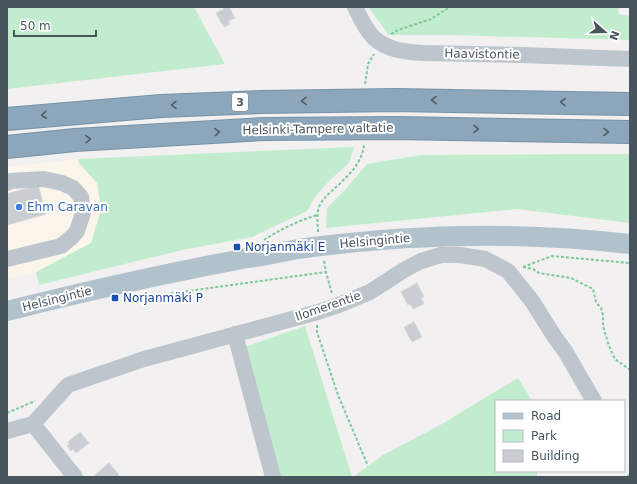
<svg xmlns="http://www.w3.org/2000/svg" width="637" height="484" font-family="'DejaVu Sans',sans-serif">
	<rect width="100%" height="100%" fill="#f2f0f0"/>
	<path fill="#fbf5eb" d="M78 159 79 164 97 183 101 210 91 243 36 272 7 278V167Z"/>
	<path fill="#c2ecce" d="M7 7H194L225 64 7 89Z
		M368 7H619L618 14 630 16V40L452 35H389Z
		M354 147 349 163 330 180 315 197 307 211 252 237 182 250 39 285 36 272 91 243 101 210 97 183 79 163 78 159Z
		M630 154V223L517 209 326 228 327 208 344 191 367 164 421 155Z
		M305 326 352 477H280L245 347Z
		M518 378 532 401H496V471H537V477H353L383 455 442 424Z"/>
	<path fill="#caced2" stroke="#d4d7db" d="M223 7H229L235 18 228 21 230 24 224 27 223 24H222L216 13 224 9Z
		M38 185 46 214 7 225V194Z
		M417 283 424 297 421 298 424 304 413 309 410 304 408 305 401 292Z
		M414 322 422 337 412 342 404 327Z
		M80 432 89 443 76 453 73 449 71 451 67 446 69 444 68 442Z
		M109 463 119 475 116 477H96L95 475Z"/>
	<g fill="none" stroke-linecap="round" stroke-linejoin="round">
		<g stroke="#7792a7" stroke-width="24">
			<path id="highway" d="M7 119 161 106 262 102 395 100 630 104
				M7 147 75 140 264 129 395 128 630 132"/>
		</g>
		<path stroke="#7dc89b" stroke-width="2" stroke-dasharray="3 2" stroke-linecap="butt" d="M391 34 398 30 431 19 450 7
			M365 84 368 64 374 54
			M318 232C318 223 316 215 319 207 322 200 327 195 333 190 346 178 362 164 364 145
			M264 240C281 229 298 221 317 215
			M324 261 326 272 332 294
			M523 267 533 269 539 273 571 278 593 289 596 302 601 308 603 315V326L609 346 615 359 630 370
			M523 267 552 256 630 263
			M131 298H137L326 272
			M317 325V332L338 395 368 466
			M7 413 35 401
			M627 477 630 474"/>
		<path stroke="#bdc6cc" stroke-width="16" d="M355 7C360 17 365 29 373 37 386 50 405 52 423 53L523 55 630 59
			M7 183 10 181 44 179 62 183 73 188 81 197 83 213 77 231 72 237 61 246 7 259
			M235 334 273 477
			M33 424 75 477
			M7 431 33 424 68 385 144 359 318 312 336 306 370 292 404 270 421 261 441 255H460L485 259 508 271 532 301 554 336 565 351 594 401"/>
		<path stroke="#b2c2cc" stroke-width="20" d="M7 311C87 291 167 273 248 258 265 256 282 252 298 249 408 234 520 231 630 244"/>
		<use href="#highway" stroke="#8ca7bb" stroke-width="22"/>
	</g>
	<defs><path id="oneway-chevron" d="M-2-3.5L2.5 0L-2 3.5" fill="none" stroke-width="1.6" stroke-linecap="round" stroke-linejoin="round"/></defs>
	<g stroke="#505d66">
		<use href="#oneway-chevron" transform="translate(434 100) rotate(-179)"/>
		<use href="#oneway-chevron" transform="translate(304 101) rotate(179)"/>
		<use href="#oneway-chevron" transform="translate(563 102) rotate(-179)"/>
		<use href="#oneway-chevron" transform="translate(174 105) rotate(178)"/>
		<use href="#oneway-chevron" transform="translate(44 115) rotate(174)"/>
		<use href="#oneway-chevron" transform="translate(476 129) rotate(1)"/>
		<use href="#oneway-chevron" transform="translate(217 132) rotate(-3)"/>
		<use href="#oneway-chevron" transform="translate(606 132) rotate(1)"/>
		<use href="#oneway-chevron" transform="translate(88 139) rotate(-3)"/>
	</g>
	<circle fill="#3f7fe0" stroke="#fff" stroke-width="1.5" cx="19" cy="207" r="4"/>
	<g fill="#1a4fb4" stroke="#fff" stroke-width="1.5">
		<rect x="233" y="243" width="8" height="8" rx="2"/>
		<rect x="111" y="294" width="8" height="8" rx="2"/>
	</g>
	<g text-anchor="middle" stroke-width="4" stroke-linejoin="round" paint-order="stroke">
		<rect fill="#fff" stroke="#80888d" stroke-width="1" x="232" y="93" width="16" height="18" rx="3"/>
		<g font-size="11" font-weight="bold" fill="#49555c">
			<text x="240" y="106">3</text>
		</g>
		<g font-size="12" fill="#49555c" stroke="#fff">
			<text transform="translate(482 54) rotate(1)" y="4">Haavistontie</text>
			<text transform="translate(318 129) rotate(-1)" y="4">Helsinki-Tampere valtatie</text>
			<text transform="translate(375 241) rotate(-5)" y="4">Helsingintie</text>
			<text transform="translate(57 299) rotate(-14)" y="4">Helsingintie</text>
			<text transform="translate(328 306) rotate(-19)" y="4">Ilomerentie</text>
		</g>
		<g font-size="12" fill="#366cbe" stroke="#fff" text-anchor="start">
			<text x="27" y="211">Ehm Caravan</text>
		</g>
		<g font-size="12" fill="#164399" stroke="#fff" text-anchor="start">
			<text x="245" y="251">Norjanmäki E</text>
			<text x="123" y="302">Norjanmäki P</text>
		</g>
	</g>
	<rect width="637" height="484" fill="none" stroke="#49555c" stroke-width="16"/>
	<rect x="495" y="400" width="130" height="72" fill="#ffffff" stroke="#b6bbbe"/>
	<rect x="503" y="413" width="20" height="6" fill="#b2c2cc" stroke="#b6bbbe"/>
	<text x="531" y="420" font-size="12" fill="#49555c">Road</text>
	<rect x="503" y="430" width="20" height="12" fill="#c2ecce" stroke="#b6bbbe"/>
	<text x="531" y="440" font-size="12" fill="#49555c">Park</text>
	<rect x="503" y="450" width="20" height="12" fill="#caced2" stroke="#b6bbbe"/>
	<text x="531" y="460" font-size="12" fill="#49555c">Building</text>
	<g transform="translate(605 32) rotate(110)" stroke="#ffffff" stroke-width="3" paint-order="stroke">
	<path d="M0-3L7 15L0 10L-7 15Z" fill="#49555c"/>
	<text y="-6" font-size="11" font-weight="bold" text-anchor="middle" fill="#49555c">N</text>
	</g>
	<path d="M14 30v6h82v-6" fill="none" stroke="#49555c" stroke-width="2"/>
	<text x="20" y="30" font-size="12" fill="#49555c" stroke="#ffffff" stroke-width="3" paint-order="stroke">50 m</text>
</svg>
